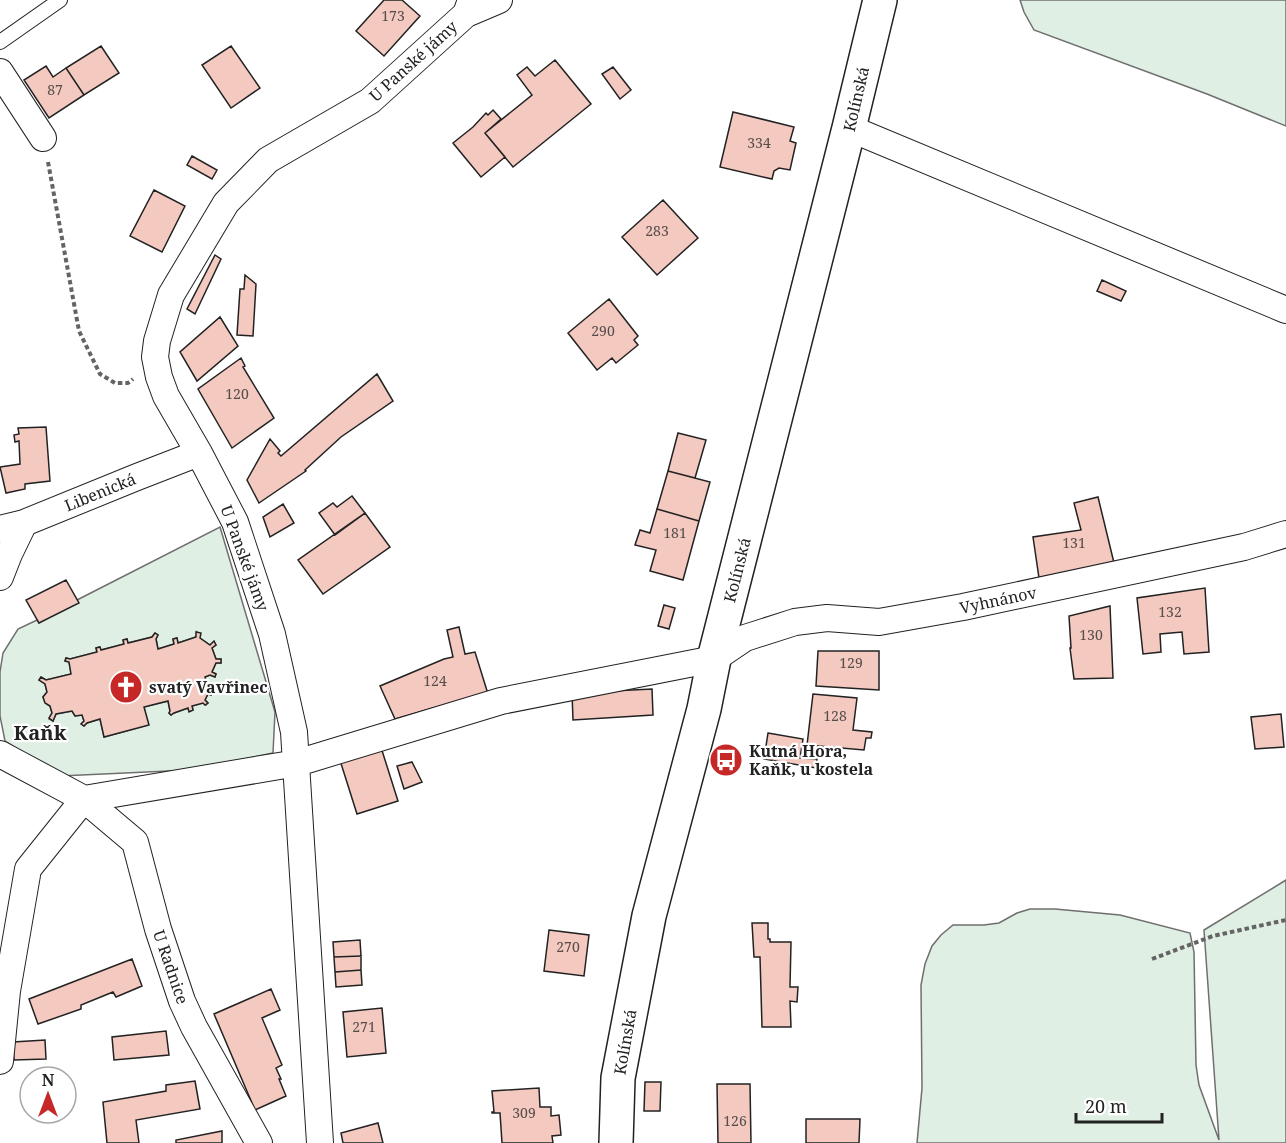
<svg xmlns="http://www.w3.org/2000/svg" width="1286" height="1143" font-family="'Noto Serif',serif">
	<rect width="100%" height="100%" fill="#fff"/>
	<path fill="#e0efe3" stroke="#6f6f6f" stroke-width="1.5" fill-rule="evenodd" d="M1020 0H1286V126L1207 94 1034 30 1024 12Z
		M220 527 275 712 273 753 190 770 60 776 5 741 0 716V672L3 653 18 629 37 620 39 623 77 600ZM197 632 200 638 210 645 214 642 216 645 212 648 216 659H221V663H216L212 672 216 674 215 677 210 675 205 677 208 691H211V695L208 694 205 700 208 703 206 705 203 703 192 706 193 710 189 711 188 708 174 713 171 715 169 713 170 711 168 701 144 707 148 725 104 737 100 719 87 723 84 726 82 724 84 721 82 715 75 716 72 711 56 714 53 721 49 719 52 713 50 706C46 704 44 702 43 697L47 692 45 684 39 680 41 677 46 680 71 674 69 662 65 661 66 658 70 659 97 652 96 648 99 647 101 650 124 644 123 640 127 639 128 643 152 637 155 633 158 635 156 639 158 649 174 644 173 639 177 638 178 643 196 637Z
		M1286 880V1143H917L922 1088 921 985 925 964 932 946 941 935 953 925H984L999 923 1017 913 1030 909H1055L1120 915 1190 933 1194 952 1196 1065 1199 1085 1219 1140 1204 930Z"/>
	<path fill="#f3c9c0" stroke="#222" stroke-width="1.5" d="M384 0H402L420 16 384 56 356 31Z
		M101 46 119 73 84 95 66 68Z
		M231 46 260 88 231 108 202 65Z
		M555 60 591 104 513 167 485 133 532 95 517 75 527 67 535 76Z
		M46 66 53 77 66 68 84 95 49 118 24 80Z
		M613 67 631 90 620 99 602 74Z
		M493 110 501 119 485 133 505 157 481 177 453 143 473 127 486 113 488 115Z
		M733 112 794 127 790 141 796 143 790 170 779 168 774 171 772 179 720 167Z
		M192 156 217 170 212 179 187 165Z
		M154 190 185 206 162 252 130 236Z
		M663 200 698 238 657 275 622 237Z
		M215 255 221 259 195 314 187 309Z
		M245 275 256 284 253 336 237 335 240 289H244Z
		M1102 280 1126 291 1121 301 1097 291Z
		M609 299 638 336 634 340 638 345 616 363 612 358 597 370 568 333Z
		M220 317 238 346 197 381 180 352Z
		M241 358 245 366 243 367 274 418 232 448 198 389Z
		M377 374 393 401 341 437 305 470 306 471 259 503 247 480 270 439 280 451 278 453 281 456Z
		M46 427 50 481 25 484V489L6 493 0 467 20 464 19 441 15 442 14 435 19 434 18 428Z
		M678 433 706 440 695 478 668 471Z
		M668 471 710 482 699 521 657 509Z
		M352 496 365 513 335 535 319 513 333 503 337 507Z
		M1098 497 1115 567 1039 578 1033 537 1081 530 1074 503Z
		M283 504 294 523 270 537 263 517Z
		M657 509 699 521 683 580 650 571 656 550 635 545 640 530 650 533Z
		M365 513 390 547 323 594 298 560Z
		M66 580 79 603 39 623 26 600Z
		M1205 588 1209 652 1184 654 1182 632 1160 634 1161 652 1143 654 1137 598Z
		M664 605 675 608 669 629 658 626Z
		M1110 606 1113 678 1074 679 1070 648H1071L1069 616Z
		M459 627 465 654 475 652 488 694 454 702 395 719 380 686 444 659 453 657 447 630Z
		M196 632 201 633 200 638 210 645 214 641 216 645 212 648 216 659H221V663H216L212 672 216 674 215 677 210 675 205 677 208 691H212L211 695 208 694 205 700 208 703 205 705 203 703 192 706 193 710 189 712 188 708 174 713 171 715 169 713 170 711 168 701 144 707 149 725 104 737 100 719 87 723 84 726 81 724 84 721 82 715 75 716 72 711 56 714 53 721 49 718 52 713 50 706 45 703 43 697 47 692 45 684 39 680 41 677 46 680 71 674 69 662 65 661 66 658 70 659 97 652 96 648 100 647 101 650 124 644 123 640 127 639 128 643 152 637 155 633 158 635 156 639 158 649 174 644 173 639 177 638 178 643 196 637Z
		M818 651H879V690L816 686Z
		M652 689 653 715 573 720 572 693Z
		M813 694 857 698 853 730 872 732 871 738H866L864 750 807 745Z
		M1281 714 1284 747 1255 749 1251 717Z
		M768 733 803 739 800 758 817 759 816 768 764 759Z
		M379 741 398 801 357 814 338 754Z
		M412 762 422 782 404 789 397 766Z
		M752 923H768V939H770V942H791L790 987H798L797 1002 790 1001 791 1027H762L760 957H754Z
		M549 930 589 935 584 976 544 971Z
		M360 940 361 956 334 957 333 942Z
		M361 956V970L335 972 334 957Z
		M132 959 142 986 116 997 113 992 81 1005V1009L38 1024 29 999Z
		M361 970 362 985 336 987 335 972Z
		M271 989 280 1010 262 1018 282 1065 276 1068 281 1079H279L286 1096 255 1110 214 1014Z
		M382 1008 386 1053 347 1057 343 1012Z
		M166 1031 169 1055 114 1060 112 1037Z
		M45 1040 46 1059 14 1060 13 1042Z
		M195 1081 200 1109 136 1120 139 1143H107L103 1102 166 1091V1085Z
		M645 1082H661L660 1111H644Z
		M717 1084H750L751 1143H718Z
		M539 1088 540 1107H551V1116L559 1115 561 1135 552 1136 553 1143H502L500 1113H492V1112H494L492 1091Z
		M806 1119H860L859 1143H806Z
		M378 1123 383 1143H343L341 1133Z
		M222 1131V1143H176V1140Z"/>
	<g fill="none" stroke-linecap="round" stroke-linejoin="round">
		<g stroke="#222" stroke-width="16">
			<path id="lane" d="M0 42 60 0"/>
		</g>
		<g stroke="#222" stroke-width="28">
			<path id="street" d="M466 14 499 0
				M0 72 43 138
				M849 128 1286 310
				M0 529 24 523 137 477 199 453
				M0 577 9 554 24 523
				M0 754 84 799 297 763 501 701 714 659 745 638 795 622 827 618 879 622 963 607 1244 547 1286 534
				M0 1061 7 991 28 869 84 799 135 842 158 929 182 1001 194 1027 259 1143
				M320 1143 294 732 272 634 235 522 199 453 166 396 159 377 155 357 157 341 171 295 226 203 268 160 370 101 466 14 471 0"/>
		</g>
		<g stroke="#222" stroke-width="36">
			<path id="secondary" d="M616 1143 618 1078 649 916 704 709 714 659 849 128 880 0"/>
		</g>
		<path stroke="#646464" stroke-width="4" stroke-dasharray="4.5 3" stroke-linecap="butt" d="M48 162 79 331 100 374 115 383H128L133 379
			M1152 959 1213 936 1286 920"/>
		<use href="#lane" stroke="#fff" stroke-width="14"/>
		<use href="#street" stroke="#fff" stroke-width="26"/>
		<use href="#secondary" stroke="#fff" stroke-width="33"/>
	</g>
	<defs>
		<g id="church-disc" transform="scale(1.725)"><circle r="9.5" fill="#c62828" stroke="#fff"/><path d="M-1.2-6h2.4v3.5h3.3v2.4h-3.3V6h-2.4V-.1h-3.3v-2.4h3.3Z" fill="#fff"/></g>
		<g id="bus-disc" transform="scale(1.725)"><circle r="9.5" fill="#c62828" stroke="#fff"/><path d="M-5-6H5V4H4V6H2V4H-2V6H-4V4H-5ZM-3.5-4V0h7V-4ZM-3.5 1.2v1.5H-2V1.2ZM2 1.2v1.5H3.5V1.2Z" fill="#fff"/></g>
	</defs>
	<g fill-rule="evenodd">
		<use href="#church-disc" x="126" y="687"/>
		<use href="#bus-disc" x="726" y="760"/>
	</g>
	<g text-anchor="middle" stroke-width="4.5" stroke-linejoin="round" paint-order="stroke">
		<g font-size="14" fill="#564c4a">
			<text x="393" y="21">173</text>
			<text x="55" y="95">87</text>
			<text x="759" y="148">334</text>
			<text x="657" y="236">283</text>
			<text x="603" y="336">290</text>
			<text x="237" y="399">120</text>
			<text x="675" y="538">181</text>
			<text x="1074" y="548">131</text>
			<text x="1170" y="617">132</text>
			<text x="1091" y="640">130</text>
			<text x="851" y="668">129</text>
			<text x="435" y="686">124</text>
			<text x="835" y="721">128</text>
			<text x="568" y="952">270</text>
			<text x="364" y="1032">271</text>
			<text x="524" y="1118">309</text>
			<text x="735" y="1126">126</text>
		</g>
		<g font-size="16" fill="#222" stroke="#fff">
			<text transform="translate(413 61) rotate(-42)" y="6">U Panské jámy</text>
			<text transform="translate(856 99) rotate(-77)" y="6">Kolínská</text>
			<text transform="translate(100 492) rotate(-22)" y="6">Libenická</text>
			<text transform="translate(245 558) rotate(70)" y="6">U Panské jámy</text>
			<text transform="translate(737 570) rotate(-76)" y="6">Kolínská</text>
			<text transform="translate(998 600) rotate(-12)" y="6">Vyhnánov</text>
			<text transform="translate(171 967) rotate(71)" y="6">U Radnice</text>
			<text transform="translate(625 1042) rotate(-80)" y="6">Kolínská</text>
		</g>
		<g font-size="16" font-weight="bold" fill="#222" stroke="#fff" text-anchor="start">
			<text x="149" y="693">svatý Vavřinec</text>
			<text x="749" y="757">Kutná Hora,<tspan x="749" dy="18">Kaňk, u kostela</tspan></text>
		</g>
		<g font-size="20" font-weight="bold" fill="#222" stroke="#fff">
			<text x="40" y="740">Kaňk</text>
		</g>
	</g>
	<g transform="translate(48 1095)"><circle r="28" fill="#ffffff" stroke="#a7a7a7" stroke-width="1.5"/>
	<path d="M0-4.5L10 22L0 15L-10 22Z" fill="#c62828"/>
	<text y="-9" font-size="16" font-weight="bold" text-anchor="middle" fill="#222222">N</text>
	</g>
	<path d="M1076 1113v9h86v-9" fill="none" stroke="#222222" stroke-width="3"/>
	<text x="1085" y="1113" font-size="18" fill="#222222" stroke="#ffffff" stroke-width="4.5" paint-order="stroke">20 m</text>
</svg>
